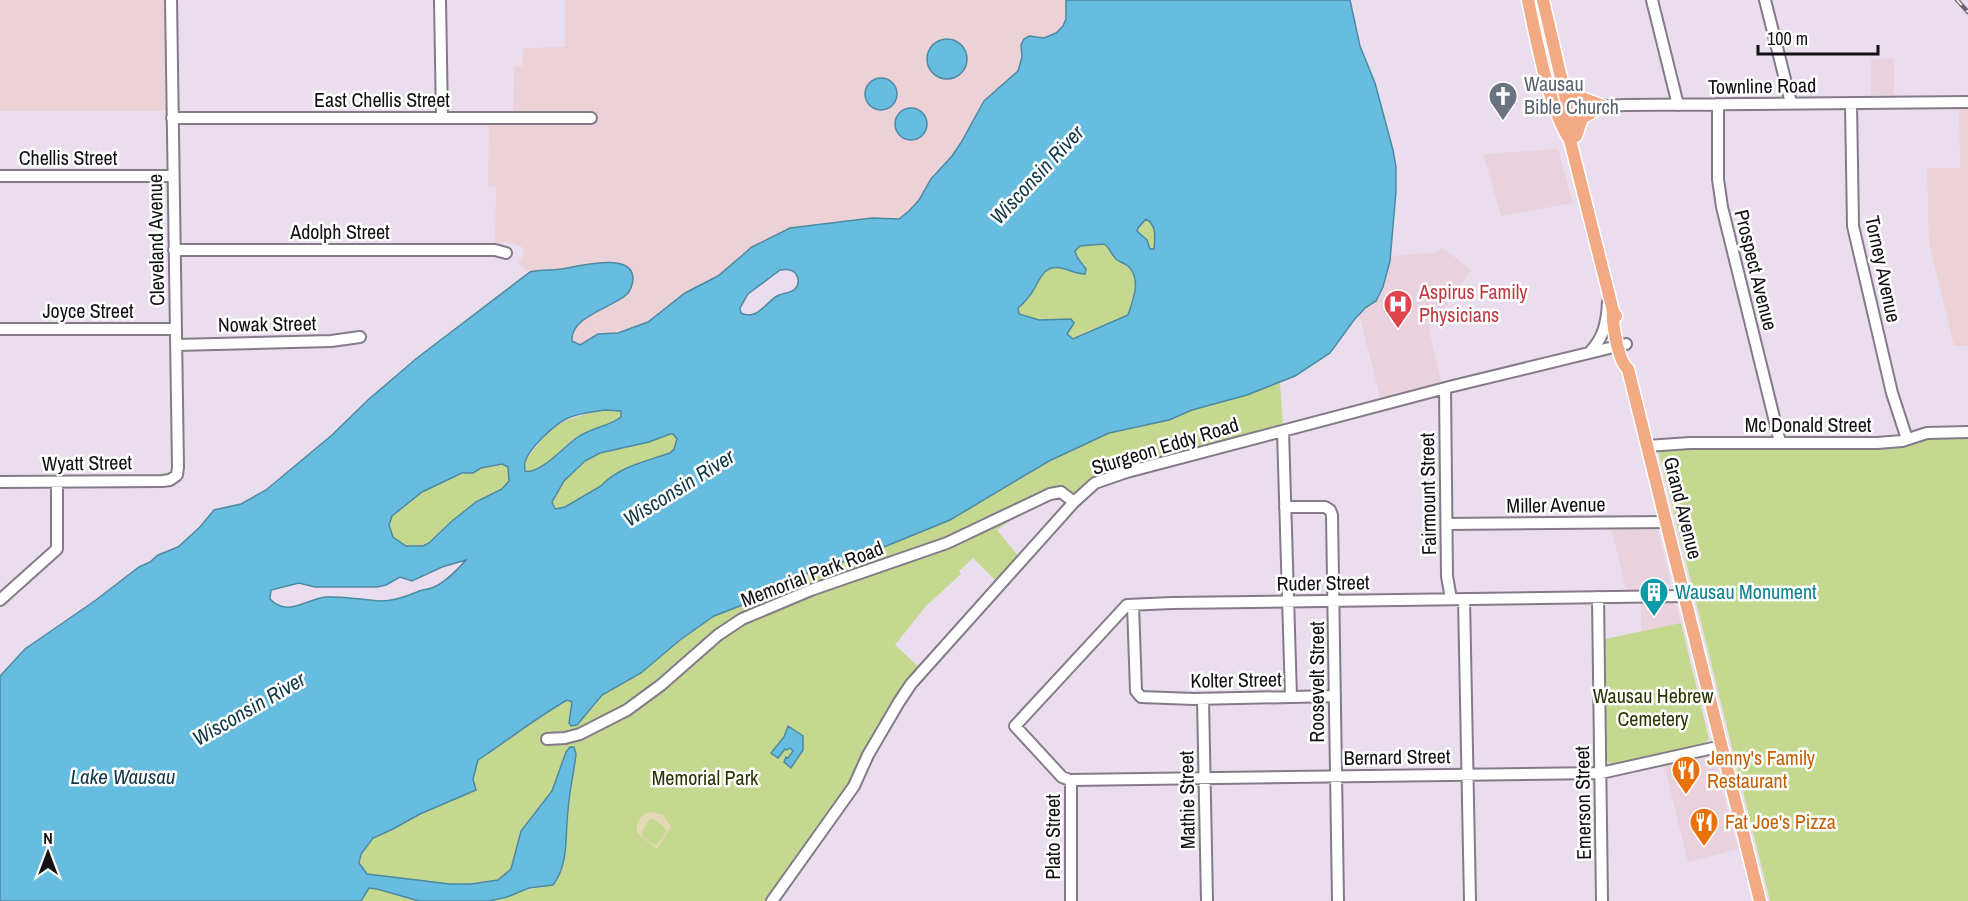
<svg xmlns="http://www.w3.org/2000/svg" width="1968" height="901" font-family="'Archivo Narrow',sans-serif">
	<rect width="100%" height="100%" fill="#eadeee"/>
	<path fill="#e9d2de" d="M1894 58V95H1871V59Z
		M1558 149 1573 203 1501 216 1483 154Z
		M1442 247 1471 270 1429 331 1442 385 1381 401 1359 314 1376 301 1383 287 1391 256 1437 252Z
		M1611 527 1657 528 1670 580 1668 587 1660 590H1626Z
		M1641 602 1673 603 1677 607 1681 623 1641 632Z
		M1707 754 1713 756 1714 760 1738 849 1688 862 1664 765Z"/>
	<path fill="#ecd1d6" d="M0 0H164L166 111H0Z
		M565 0H1066V19L1063 26 1056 33 1044 38 1029 36 1021 45 1022 57 1018 71 984 101 962 141 952 156 931 179 919 200 909 211 898 219 872 218 752 247 718 276 685 293 648 322 618 333 598 334 580 345 572 341V335L576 327 599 309 626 295 615 263H595L566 269H542L530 272 518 263 523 255 524 250 522 247 508 242 495 243 496 187 488 186 489 124H513L514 66H522L523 48 565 47Z
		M1968 108V346H1954L1929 243 1927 168H1960L1959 110Z"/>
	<path fill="#c5d890" d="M1146 219C1157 226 1155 238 1154 250L1150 249 1146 240 1137 231 1138 228Z
		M1104 244C1109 248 1111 254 1116 259 1119 262 1124 263 1128 266 1142 278 1133 300 1128 315L1072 339 1067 335 1071 319 1039 320 1019 314 1018 308C1022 304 1027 299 1031 294 1047 271 1044 261 1075 273L1085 265 1077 257 1075 251 1080 246Z
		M1280 382 1283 426 1112 472 1086 485 1063 502 1060 498C1040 497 1013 519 997 530L1019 557 996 581 973 558 959 571 961 574 926 606 895 645 919 667 895 697 855 777 766 901H489C507 897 524 889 543 887L563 865 567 836 568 811 576 754 559 773 552 791 521 831 511 869 498 880 471 884H450L367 874 359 864 361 854 373 838 393 829 420 814 475 789 473 779 478 760C508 740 537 719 567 700L572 702 569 724 571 726 577 725 602 695 641 673 680 640 714 616 740 606 816 569 857 558 950 520 1049 461 1109 433 1169 420 1192 410 1247 395Z
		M605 410 621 411 622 417C609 427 591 427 578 436 561 447 548 468 528 472L525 471V462C553 423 558 420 605 410Z
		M670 434H673L677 439 674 449 670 453C647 461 617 467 601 486L565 507 555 509 552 502 564 481 585 461 600 453 649 442Z
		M1968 436V901H1770L1659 453 1663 448Z
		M502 464 508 467 509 481 502 489 476 502 452 521 429 543 423 546H406L393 538C391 533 389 528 389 524 390 514 400 508 407 503 435 481 468 471 502 464Z
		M1681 623 1709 739 1704 743 1610 766 1607 759 1605 639Z
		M369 888 377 889 419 901H361Z"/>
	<path fill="#e3dab5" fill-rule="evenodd" d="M650 812 663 815 671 827 657 849 637 833C636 822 639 816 650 812ZM650 819H654L665 828 666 832 658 844 654 845 642 836V832Z"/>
	<path fill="#67bddf" stroke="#4e89a2" stroke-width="1.5" fill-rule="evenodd" d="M1066 0H1350L1360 46 1375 83 1393 150 1396 167V191L1390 261 1383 287 1376 301 1365 308 1354 320 1330 353 1295 376 1247 395 1192 410 1169 420 1109 433 1049 461 950 520 857 558 816 569 740 606 714 616 680 640 641 673 602 695 577 725 571 726 569 723 572 702 567 700C536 718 508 740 478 760L473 779 476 790 420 814 393 829 373 838 361 854 359 863 367 874 450 884H471L498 880 511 869 521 831 552 791 566 752 570 747H574L576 754C574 773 569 792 568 811 565 836 569 864 553 885L529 888 507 897 489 901H419L377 889 369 888 361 901H0V676L25 649 96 600 139 567 150 562 158 555 178 547 200 527 214 510 241 504 266 490 332 435 369 399 417 358 530 272C542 269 554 271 567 268 581 266 632 252 633 278 633 284 630 292 626 295 611 308 570 317 572 341L580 345 598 334 618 333 648 322 685 293 718 276 752 247 790 228 872 218 899 219 909 211 919 200 931 179 952 156 962 141 984 101 1018 71 1022 57 1021 45 1024 39 1029 36 1044 38 1056 33 1063 26 1066 19ZM1146 219C1157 225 1155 238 1154 249H1150L1147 240 1137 231 1138 228ZM1104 244C1110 248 1111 254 1116 259 1119 262 1124 263 1128 266 1142 279 1133 300 1128 315L1073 339 1067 334 1074 323 1071 319 1039 320 1019 314 1018 308C1023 304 1027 299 1031 294 1039 282 1043 264 1061 268 1070 270 1076 274 1085 274L1086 269 1077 257 1075 251 1080 246ZM780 270C783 270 787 269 790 270 798 272 801 283 795 289 791 293 783 293 777 296 765 303 757 321 741 313L740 308 748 294ZM605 410 621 411V417C609 427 590 427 575 439 563 448 539 475 525 471 525 469 524 464 525 462 529 448 555 424 568 418 579 413 593 412 605 410ZM670 434H673L677 439 674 449 670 453C647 461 618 467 601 486L565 507 555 509 552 502 564 481 585 461 600 453 649 442ZM502 464 508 467 509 481 502 489 476 502 452 521 429 543 423 546H406L393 537 389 525 392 516 422 492 462 473H473L481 468ZM466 560C457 570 446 582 434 587 429 590 422 589 417 592 405 597 394 601 381 601 363 600 344 596 326 597 308 598 288 618 270 599L271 590 299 583 315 587H377L386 585 400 577 412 581 442 567Z
		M927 59a20 20 0 1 1 40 0a20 20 0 1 1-40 0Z
		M865 94a16 16 0 1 1 32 0a16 16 0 1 1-32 0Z
		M895 124a16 16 0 1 1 32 0a16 16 0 1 1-32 0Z
		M788 726 803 736V750L791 768 784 762 786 757 788 758 793 751 790 748 787 750 785 749 778 758 771 753 784 737Z"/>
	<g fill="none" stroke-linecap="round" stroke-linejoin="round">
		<g stroke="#847a88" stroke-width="14">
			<path id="minor" d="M440 0 442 118
				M1652 0 1678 105
				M1765 0 1791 103
				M1851 103 1853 226 1892 393 1907 439
				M1718 104V179L1722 207 1780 442
				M1560 108 1625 105 1968 102
				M172 118H591
				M0 176H173
				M174 250H495L506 253
				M0 329H175
				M176 345 331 341 360 337
				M1589 353C1604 338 1607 322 1608 302
				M1445 389 1447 576 1451 599
				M1283 431 1291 697
				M1647 446 1690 443H1877L1902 441 1927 433 1968 432
				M0 482 162 481 170 480 177 475 178 467 171 0
				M1285 507H1325L1330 510 1332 515 1338 901
				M1447 524 1666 522
				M1684 596 1172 603 1127 605 1015 726 1062 777 1070 780 1601 773 1722 746
				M1598 597 1602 901
				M1464 599 1470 901
				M0 600 57 549V482
				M1133 605 1136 691 1141 697 1194 699 1335 696
				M1203 699 1207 901
				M547 739 565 738 580 734 627 710 661 685 718 635 742 619 811 590 947 543 1050 494 1061 492 1074 502
				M772 901 854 786 868 755 899 702 911 684 1074 502 1095 483 1127 472 1453 386 1626 344
				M1071 901V780"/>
		</g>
		<g stroke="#fff" stroke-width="15">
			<path id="major" d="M1528 0C1536 38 1549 109 1570 140L1613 311 1616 316
				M1543 0 1571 121 1572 130 1570 140
				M1563 83 1576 96 1603 106
				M1576 136 1582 118 1603 106
				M1613 311C1612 323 1618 361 1628 369L1760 901"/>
		</g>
		<use href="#minor" stroke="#fff" stroke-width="10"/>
		<use href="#major" stroke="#f1aa84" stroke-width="12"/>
		<g stroke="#6b636d" stroke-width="4.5">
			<path id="rail" d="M1957 0 1968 12"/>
		</g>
		<use href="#rail" stroke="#fff" stroke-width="2" stroke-dasharray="7" stroke-linecap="butt"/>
	</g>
	<defs>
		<g id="church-pin" transform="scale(1.5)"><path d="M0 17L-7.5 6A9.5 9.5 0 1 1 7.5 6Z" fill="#6b7280" stroke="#fff"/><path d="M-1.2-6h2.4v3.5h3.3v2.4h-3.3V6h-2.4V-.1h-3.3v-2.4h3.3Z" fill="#fff"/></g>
		<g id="hospital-pin" transform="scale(1.5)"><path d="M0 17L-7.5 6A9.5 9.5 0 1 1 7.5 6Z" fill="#e0444e" stroke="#fff"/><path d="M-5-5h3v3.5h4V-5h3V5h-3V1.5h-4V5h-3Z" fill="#fff"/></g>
		<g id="building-pin" transform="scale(1.5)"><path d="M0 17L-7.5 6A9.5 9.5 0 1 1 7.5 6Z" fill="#0f9aa8" stroke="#fff"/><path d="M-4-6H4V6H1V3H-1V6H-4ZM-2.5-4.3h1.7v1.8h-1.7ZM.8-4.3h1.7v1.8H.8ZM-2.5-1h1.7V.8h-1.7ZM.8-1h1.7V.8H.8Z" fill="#fff"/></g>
		<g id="restaurant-pin" transform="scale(1.5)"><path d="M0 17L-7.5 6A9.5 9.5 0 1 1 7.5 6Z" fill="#e8710a" stroke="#fff"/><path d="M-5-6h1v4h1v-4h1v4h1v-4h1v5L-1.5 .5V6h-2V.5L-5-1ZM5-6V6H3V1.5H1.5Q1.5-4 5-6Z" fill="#fff"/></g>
	</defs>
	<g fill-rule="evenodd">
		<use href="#church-pin" x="1503" y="96"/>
		<use href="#hospital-pin" x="1398" y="304"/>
		<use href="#building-pin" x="1654" y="592"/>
		<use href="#restaurant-pin" x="1686" y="770"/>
		<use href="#restaurant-pin" x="1704" y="822"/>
	</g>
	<g text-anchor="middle" stroke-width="5" stroke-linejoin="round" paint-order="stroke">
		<g font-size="20" fill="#5b616d" stroke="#fff" text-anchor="start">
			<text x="1524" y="91">Wausau<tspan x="1524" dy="23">Bible Church</tspan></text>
		</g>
		<g font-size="20" fill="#130f14" stroke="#fff">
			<text transform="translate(1762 86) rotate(-1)" y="7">Townline Road</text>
			<text x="382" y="107">East Chellis Street</text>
			<text x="68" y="165">Chellis Street</text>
			<text x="340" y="239">Adolph Street</text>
			<text transform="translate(156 240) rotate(-91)" y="7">Cleveland Avenue</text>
			<text transform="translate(1883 269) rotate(78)" y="7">Torney Avenue</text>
			<text transform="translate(1756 270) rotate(76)" y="7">Prospect Avenue</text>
			<text x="88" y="318">Joyce Street</text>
			<text transform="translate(267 324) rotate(-1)" y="7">Nowak Street</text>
			<text x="1808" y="432">Mc Donald Street</text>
			<text transform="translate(1165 446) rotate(-17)" y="7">Sturgeon Eddy Road</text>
			<text transform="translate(87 463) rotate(-1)" y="7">Wyatt Street</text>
			<text transform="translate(1428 494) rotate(-91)" y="7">Fairmount Street</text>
			<text transform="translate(1556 505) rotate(-1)" y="7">Miller Avenue</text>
			<text transform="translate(1683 508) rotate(76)" y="7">Grand Avenue</text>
			<text transform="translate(812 574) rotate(-21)" y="7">Memorial Park Road</text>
			<text transform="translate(1323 583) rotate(-1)" y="7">Ruder Street</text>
			<text transform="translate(1236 680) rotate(-1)" y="7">Kolter Street</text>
			<text transform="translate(1317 682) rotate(-90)" y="7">Roosevelt Street</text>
			<text transform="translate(1397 757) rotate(-1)" y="7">Bernard Street</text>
			<text transform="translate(1187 800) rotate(-91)" y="7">Mathie Street</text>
			<text transform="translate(1583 803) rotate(-91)" y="7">Emerson Street</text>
			<text transform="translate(1053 837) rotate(-90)" y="7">Plato Street</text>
		</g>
		<g font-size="20" fill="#be3a42" stroke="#fff" text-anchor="start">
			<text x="1419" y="299">Aspirus Family<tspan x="1419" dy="23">Physicians</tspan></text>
		</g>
		<g font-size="20" fill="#0d838f" stroke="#fff" text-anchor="start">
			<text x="1675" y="599">Wausau Monument</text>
		</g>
		<g font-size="20" fill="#2b3500" stroke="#fff">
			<text x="1653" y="703">Wausau Hebrew<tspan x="1653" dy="23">Cemetery</tspan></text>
			<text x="705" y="785">Memorial Park</text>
		</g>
		<g font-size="20" fill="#c56008" stroke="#fff" text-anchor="start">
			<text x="1707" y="765">Jenny's Family<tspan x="1707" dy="23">Restaurant</tspan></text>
			<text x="1725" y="829">Fat Joe's Pizza</text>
		</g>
		<g font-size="21" font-style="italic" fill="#113847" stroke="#fff">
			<text transform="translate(1037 175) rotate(-47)" y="7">Wisconsin River</text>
			<text transform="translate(679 488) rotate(-32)" y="7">Wisconsin River</text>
			<text transform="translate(249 709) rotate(-30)" y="7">Wisconsin River</text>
			<text x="123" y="784">Lake Wausau</text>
		</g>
	</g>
	<g transform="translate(48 853)" stroke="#ffffff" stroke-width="4.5" paint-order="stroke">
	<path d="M0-4.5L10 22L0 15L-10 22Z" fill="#130f14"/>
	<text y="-9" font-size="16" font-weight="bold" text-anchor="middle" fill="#130f14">N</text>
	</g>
	<path d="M1758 45v9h120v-9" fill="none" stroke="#130f14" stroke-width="3"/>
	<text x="1767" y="45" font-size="18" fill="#130f14" stroke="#ffffff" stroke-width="4.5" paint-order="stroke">100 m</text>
</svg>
